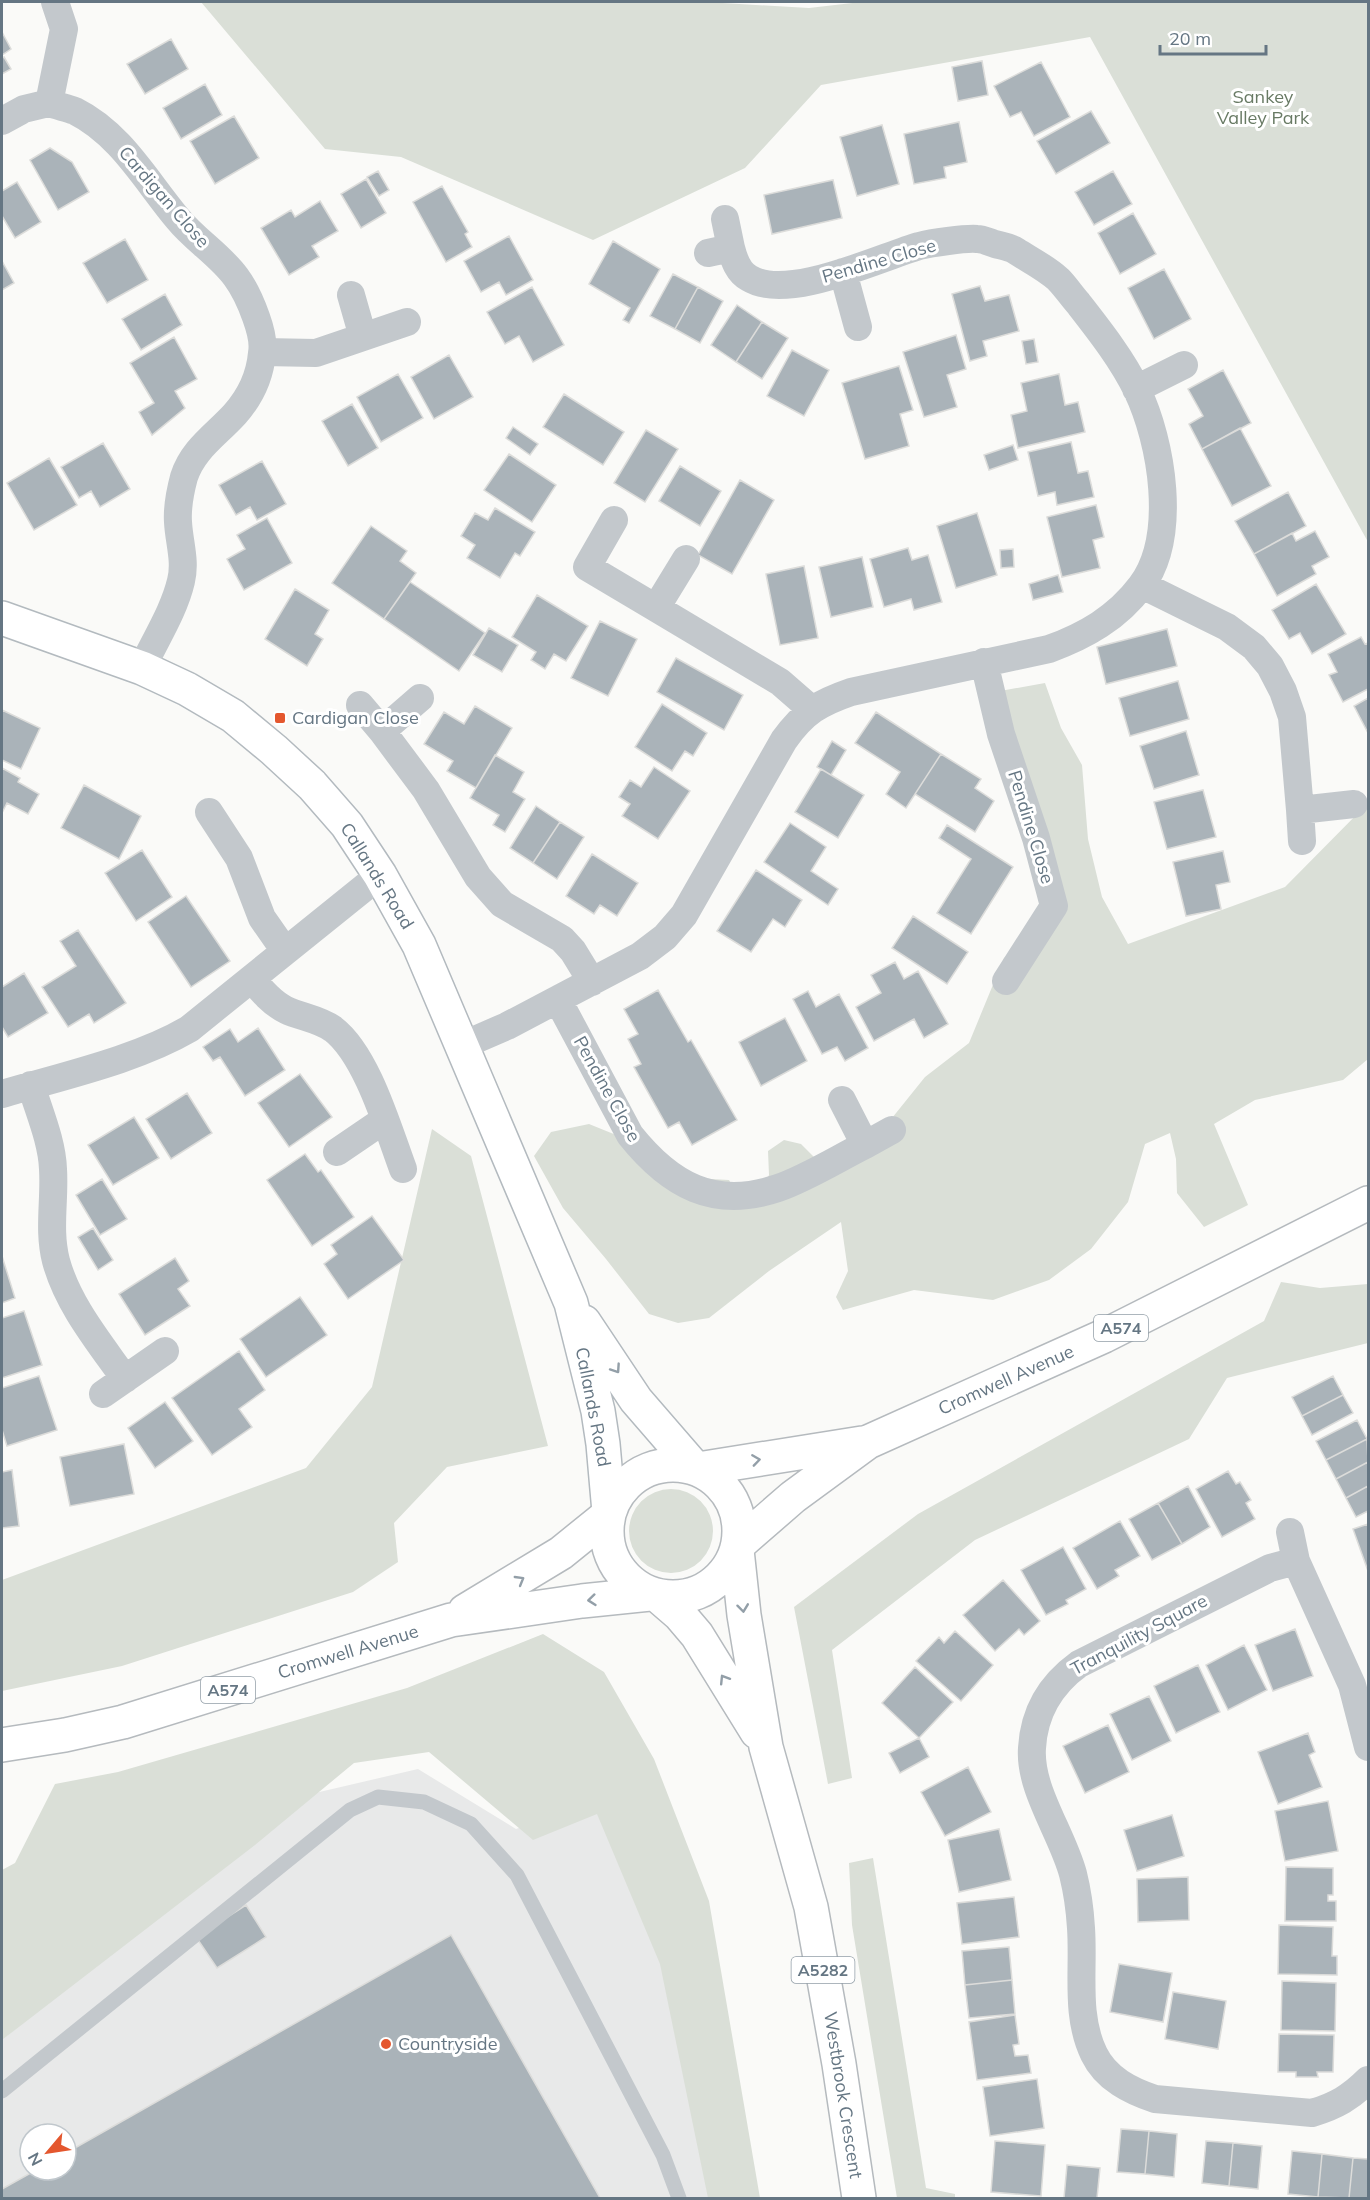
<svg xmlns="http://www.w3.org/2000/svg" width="1370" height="2200" font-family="Mulish,sans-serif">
	<rect width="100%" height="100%" fill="#fafaf8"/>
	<path fill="#e8e9e9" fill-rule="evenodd" d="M418 1769 516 1829 608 1796 678 1953 716 2198H2V2040L298 1797ZM30 2134H66V2170H30Z"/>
	<path fill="#dadfd7" d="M201 2H706L809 8 861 2H1368V542L1090 37 821 85 745 168 593 240 401 157 325 149Z
		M1045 683 1061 728 1082 765 1088 839 1102 897 1128 944 1285 887 1368 803V1059L1343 1080 1255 1100 1214 1124 1248 1205 1204 1227 1177 1193 1176 1159 1170 1133 1145 1144 1128 1202 1091 1249 1049 1280 993 1300 914 1290 843 1310 836 1297 848 1271 841 1222 769 1271 709 1318 678 1323 649 1314 606 1259 563 1208 534 1156 551 1132 589 1124 626 1139 692 1178 729 1180 743 1206 757 1202 769 1175 768 1151 784 1140 801 1144 816 1159 888 1123 925 1077 969 1043 1004 958 1057 916 1000 691Z
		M432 1129 471 1156 548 1446 447 1467 394 1523 398 1562 353 1592 122 1666 2 1691V1580L306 1468 372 1387Z
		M1281 1282 1320 1288 1368 1284V1343L1227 1378 1189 1439 975 1540 832 1650 852 1778 828 1784 794 1607 918 1514 1264 1321Z
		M629 1531a42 42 0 1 1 84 0a42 42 0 1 1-84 0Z
		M543 1634 604 1672 654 1759 709 1901 760 2198H708L660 1964 597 1814 533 1840 429 1752 354 1763 255 1845 2 2040V1870L15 1863 55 1784 118 1772 407 1688Z
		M873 1858 926 2188 955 2194V2198H897L852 1925 849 1863Z"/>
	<path fill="#aab3b9" stroke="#dcdcda" stroke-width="1.5" d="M2 32 11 49 2 55Z
		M171 39 188 69 145 94 127 64Z
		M4 57 11 69 2 74V58Z
		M982 61 988 95 958 101 952 67Z
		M1041 62 1070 117 1034 136 1021 112 1010 117 994 86Z
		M205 84 222 115 181 139 163 108Z
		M1091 111 1110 143 1056 174 1037 141Z
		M234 116 259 158 215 184 190 141Z
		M959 122 967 162 944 167 946 178 914 184 904 134Z
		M882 125 899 184 857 196 840 137Z
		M50 148 72 162 89 192 58 210 30 160Z
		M378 171 389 190 379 196 367 177Z
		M1113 171 1132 204 1094 225 1075 192Z
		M366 179 386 213 361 228 341 194Z
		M833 180 842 218 772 234 764 195Z
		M17 182 41 222 15 238 2 216V191Z
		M442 186 468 232 465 234 472 247 446 262 413 202Z
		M320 201 338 231 312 246 319 257 289 275 261 228 291 210 295 217Z
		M1133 213 1156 254 1120 274 1098 233Z
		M509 236 533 280 506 295 499 282 481 292 464 261Z
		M125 239 148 280 107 303 83 263Z
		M613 241 660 269 629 323 623 320 630 308 589 284Z
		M2 261 14 283 2 290Z
		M1164 269 1191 319 1154 339 1128 288Z
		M673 274 698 287 675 329 650 316Z
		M980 286 985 301 1009 295 1019 331 983 341 987 356 970 361 952 294Z
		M532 287 564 345 533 362 519 336 505 344 487 312Z
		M698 287 723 301 700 343 675 329Z
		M165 294 182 325 141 350 122 319Z
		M737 305 762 322 736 362 711 345Z
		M762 322 788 338 762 379 736 362Z
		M956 335 966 369 947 375 957 407 924 417 903 352Z
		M174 337 197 379 175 391 185 408 152 435 139 412 154 403 130 363Z
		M1034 339 1038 362 1026 364 1022 341Z
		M792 350 829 370 804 416 767 396Z
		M449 355 473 397 434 419 411 377Z
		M899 366 913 410 900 414 909 446 865 459 842 383Z
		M1223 370 1251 423 1202 449 1189 424 1203 416 1188 389Z
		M398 374 423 418 381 442 357 397Z
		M1059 374 1065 405 1078 402 1085 432 1018 448 1011 415 1027 411 1021 383Z
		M564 394 624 432 603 465 543 427Z
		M352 404 378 448 348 466 322 421Z
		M513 427 538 444 530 455 506 438Z
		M1240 428 1271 486 1232 506 1202 449Z
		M646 430 678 449 645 502 614 483Z
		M1071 442 1078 473 1088 471 1094 497 1057 505 1055 492 1038 496 1028 452Z
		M103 443 130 489 100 507 91 491 79 498 61 467Z
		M1013 445 1018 460 989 470 984 455Z
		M509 454 556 485 532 522 484 490Z
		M49 458 77 505 34 530 7 483Z
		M262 461 286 504 257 520 250 507 236 515 219 485Z
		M680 466 721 491 700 526 659 501Z
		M740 480 774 500 732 574 698 555Z
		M1288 492 1306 526 1254 554 1235 521Z
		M1096 505 1104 537 1093 540 1100 568 1062 577 1047 517Z
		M495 508 535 532 520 556 515 553 500 578 467 558 475 545 461 536 475 513 488 520Z
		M977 513 997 575 956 588 937 526Z
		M267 518 292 563 244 590 227 559 245 549 237 535Z
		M371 526 407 551 400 561 416 573 384 619 332 583Z
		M1315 531 1329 557 1312 566 1316 574 1277 596 1254 554 1292 533 1296 541Z
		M908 548 912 560 928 555 942 602 914 610 911 599 884 607 870 559Z
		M1013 549 1014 567 1001 568 1000 550Z
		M862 557 873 607 831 617 819 567Z
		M804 566 818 638 780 645 766 574Z
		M1058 575 1063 592 1033 600 1029 584Z
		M410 582 485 633 459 671 384 619Z
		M1316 584 1346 634 1312 654 1300 633 1289 639 1272 610Z
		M295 589 329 610 315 634 323 639 307 666 265 639Z
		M537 595 588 626 566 661 554 654 545 669 531 660 536 652 512 637Z
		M600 621 637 639 608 696 571 678Z
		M489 628 518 645 502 672 473 655Z
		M1167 629 1177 666 1106 684 1097 647Z
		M1361 637 1365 644 1368 643V689L1343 702 1329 675 1337 672 1328 654Z
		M676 658 743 695 724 730 657 692Z
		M1178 681 1189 719 1130 736 1119 698Z
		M1368 698V733L1354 706Z
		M662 704 707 733 693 756 685 751 672 771 635 747Z
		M475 706 512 728 476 788 447 771 453 761 424 744 444 712 464 724Z
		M2 710 40 728 21 769 2 760Z
		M876 712 941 754 906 808 886 794 900 772 855 743Z
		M1186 731 1199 775 1154 789 1140 746Z
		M832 741 846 750 831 775 817 767Z
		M941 754 981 779 975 788 994 801 975 832 915 794Z
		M495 755 524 772 513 792 525 799 505 832 493 825 499 815 470 798Z
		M654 767 690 791 658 839 622 816 630 804 619 797 630 780 641 787Z
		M2 768 20 778 18 782 39 794 28 814 7 803 2 813Z
		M821 769 864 795 838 838 795 812Z
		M84 785 141 816 119 859 61 828Z
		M1203 790 1216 837 1167 849 1154 802Z
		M536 806 560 822 533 863 510 848Z
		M560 822 584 837 557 879 533 863Z
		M790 823 826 847 811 871 838 889 828 905 764 862Z
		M947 825 1013 867 971 934 937 913 971 859 939 838Z
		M142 850 172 897 136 921 105 873Z
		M1223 851 1230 882 1216 885 1221 909 1186 916 1173 862Z
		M592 854 638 883 617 916 600 905 594 914 566 896Z
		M756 870 802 900 785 927 773 919 751 952 717 931Z
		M186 896 230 961 191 987 148 922Z
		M913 916 968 952 947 984 892 948Z
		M78 930 126 1003 94 1023 89 1014 68 1027 42 987 76 966 60 941Z
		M895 962 904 979 918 971 948 1024 924 1038 914 1019 874 1041 856 1007 881 993 871 975Z
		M24 973 48 1013 8 1037 2 1027V987Z
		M658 990 688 1042 691 1040 737 1120 692 1145 679 1122 668 1128 634 1067 641 1064 628 1039 638 1034 624 1009Z
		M808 991 816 1007 839 994 868 1048 845 1061 837 1047 822 1054 793 999Z
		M785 1018 807 1061 761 1086 739 1042Z
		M258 1028 285 1070 245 1096 220 1057 213 1061 203 1047 230 1029 238 1042Z
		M300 1074 332 1117 289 1147 258 1103Z
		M187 1093 212 1133 171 1159 146 1119Z
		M134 1117 159 1158 113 1185 88 1145Z
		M305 1154 318 1172 321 1170 354 1217 312 1246 267 1180Z
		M102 1179 127 1219 100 1235 76 1195Z
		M372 1216 404 1260 348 1299 324 1264 337 1254 331 1245Z
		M93 1228 113 1260 98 1270 78 1237Z
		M2 1256 15 1298 2 1303Z
		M175 1258 189 1281 178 1289 190 1306 145 1335 119 1294Z
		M300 1297 327 1335 266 1377 240 1339Z
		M24 1311 42 1365 2 1378V1318Z
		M239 1351 265 1390 239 1409 252 1427 212 1455 172 1398Z
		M39 1376 57 1430 7 1446 2 1430V1388Z
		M1333 1376 1343 1395 1302 1416 1292 1397Z
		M1343 1395 1353 1413 1312 1435 1302 1416Z
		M165 1402 193 1441 155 1468 128 1428Z
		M1357 1420 1367 1439 1326 1460 1316 1441Z
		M1367 1439 1368 1462 1336 1479 1326 1460Z
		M124 1444 134 1494 70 1506 60 1457Z
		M1368 1462V1486L1346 1498 1336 1479Z
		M12 1470 19 1526 2 1528V1472Z
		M1228 1471 1236 1484 1240 1482 1251 1500 1246 1503 1255 1519 1222 1537 1196 1489Z
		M1188 1486 1210 1527 1182 1544 1158 1503Z
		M1368 1486V1511L1356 1517 1346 1498Z
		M1158 1503 1182 1544 1152 1560 1129 1519Z
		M1120 1521 1140 1556 1115 1570 1119 1576 1097 1589 1073 1548Z
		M1368 1524V1571L1353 1529Z
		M1063 1547 1086 1589 1066 1600 1068 1604 1046 1615 1021 1570Z
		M1003 1580 1040 1621 1024 1635 1019 1629 995 1651 963 1615Z
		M1295 1629 1313 1676 1273 1691 1255 1645Z
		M955 1631 993 1665 961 1701 916 1661 939 1637 944 1643Z
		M1244 1645 1267 1690 1228 1710 1206 1665Z
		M1198 1665 1220 1712 1176 1733 1154 1686Z
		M915 1667 953 1702 919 1738 882 1703Z
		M1149 1696 1171 1741 1132 1760 1110 1714Z
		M1108 1725 1129 1772 1085 1793 1063 1746Z
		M1308 1733 1315 1752 1309 1755 1322 1787 1278 1804 1258 1752Z
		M919 1738 929 1757 900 1773 889 1753Z
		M968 1767 991 1812 945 1836 921 1792Z
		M1328 1801 1338 1851 1285 1861 1275 1811Z
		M1172 1815 1184 1856 1137 1871 1124 1830Z
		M999 1829 1011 1880 959 1892 948 1840Z
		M1286 1867 1333 1868V1895H1328V1901H1336V1921H1285Z
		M1188 1877 1189 1920 1138 1922 1137 1879Z
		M1014 1897 1019 1937 962 1944 957 1903Z
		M246 1905 266 1937 217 1968 196 1937Z
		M1279 1925 1333 1927 1332 1956H1337V1975L1278 1974Z
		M451 1935 600 2198H2V2189L36 2170H66V2153Z
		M1009 1947 1012 1980 965 1985 962 1951Z
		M1119 1964 1172 1973 1163 2022 1110 2012Z
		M1012 1980 1015 2014 969 2018 965 1985Z
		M1282 1981 1336 1983 1335 2031 1281 2030Z
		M1173 1992 1226 2001 1218 2049 1165 2039Z
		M1015 2015 1019 2044 1013 2045 1015 2056 1028 2055 1031 2073 977 2080 969 2022Z
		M1279 2034 1334 2035 1333 2072H1317L1318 2077H1296V2072H1278Z
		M1037 2079 1044 2128 990 2136 983 2087Z
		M1121 2129 1149 2131 1145 2174 1117 2172Z
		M1149 2131 1177 2134 1174 2177 1145 2174Z
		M995 2141 1045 2145 1041 2196 991 2192Z
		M1206 2141 1233 2143 1229 2186 1202 2183Z
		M1233 2143 1262 2146 1258 2189 1229 2186Z
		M1292 2151 1322 2154 1318 2197 1288 2194Z
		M1322 2154 1353 2158 1349 2198 1318 2197Z
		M1353 2158 1368 2159V2198H1349Z
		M1067 2165 1100 2168 1097 2198H1064Z"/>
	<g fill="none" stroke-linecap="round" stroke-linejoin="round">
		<g stroke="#b3babf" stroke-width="36">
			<path id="secondary" d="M2 618 142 668 187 689 233 716 274 750 312 785 347 825 380 875 419 945 571 1303 598 1411 603 1444 609 1512
				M584 1322 636 1400 694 1467"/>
		</g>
		<g stroke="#b5babe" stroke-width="36">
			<path id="primary" d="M607 1531a66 66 0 1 1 132 0a66 66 0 1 1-132 0Z
				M698 1469 862 1443
				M739 1544 793 1497 868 1442 1104 1336 1368 1203
				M737 1550 744 1615 766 1747 811 1907 839 2064 859 2198
				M658 1596 680 1615 697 1635 757 1732
				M465 1611 561 1553 608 1515
				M2 1745 65 1735 123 1722 451 1620 582 1601 650 1594"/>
		</g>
		<path stroke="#c3c8cc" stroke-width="15" d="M2 2091 350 1810 378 1797 424 1802 471 1824 517 1875 663 2155 679 2198"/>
		<path stroke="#c3c8cc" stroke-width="28" d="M49 103C57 106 67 108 75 111 121 134 146 181 178 219 195 240 220 255 236 277 245 289 251 303 256 317 260 328 264 342 262 353 260 376 250 397 235 414 216 435 193 449 184 477 180 492 177 507 178 522 179 542 186 561 181 581 174 611 155 640 142 668
			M2 121 24 109 49 103 64 29 55 2
			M708 253 731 248 725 219
			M843 272 858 327
			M351 295 363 337 407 322
			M263 352 316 353 363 337
			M1136 389 1184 365
			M614 520 587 567 656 608
			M686 559 656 608 780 682 811 709
			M1142 585 1227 627 1254 647 1270 666 1283 691 1292 717 1300 810
			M984 662 1001 734 1036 838 1054 906 1006 981
			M360 705 382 731 420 698
			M382 731 426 790 478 877 502 904 562 939 573 951 592 982
			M209 812 239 858 262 918 285 951
			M1302 841 1300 810 1354 804
			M252 979C262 991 272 1003 286 1010 301 1017 319 1019 333 1029 367 1055 388 1129 403 1169
			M558 1000 630 1135C670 1185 714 1210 778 1188 805 1179 839 1158 865 1145
			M461 1046 507 1026 640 956 665 937 684 915 784 740C804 712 819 703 851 692L1049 649C1085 636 1117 618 1141 586 1178 537 1162 442 1137 390 1122 359 1099 330 1078 303 1071 295 1065 286 1058 279 1046 268 1030 260 1016 251 1010 247 1002 246 995 244 989 242 983 239 977 239 965 238 931 243 919 246 878 258 787 302 749 278 738 272 734 260 731 248
			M31 1085C39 1112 52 1141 53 1169 55 1200 48 1230 56 1261 68 1305 99 1342 125 1379
			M2 1094C62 1076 136 1060 189 1029L380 875
			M842 1100 865 1145 892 1130
			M337 1152 384 1120
			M103 1394 165 1351
			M1290 1532 1296 1561
			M1368 1747 1352 1685 1296 1561 1270 1568 1079 1664C1050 1685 1034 1712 1032 1748 1029 1789 1062 1833 1073 1874 1077 1890 1080 1911 1081 1928 1084 1970 1075 2015 1094 2054 1106 2079 1131 2091 1155 2099L1312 2113C1336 2106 1351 2097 1368 2080"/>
		<use href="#secondary" stroke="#fff" stroke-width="33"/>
		<use href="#primary" stroke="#fff" stroke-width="33"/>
	</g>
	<defs><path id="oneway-chevron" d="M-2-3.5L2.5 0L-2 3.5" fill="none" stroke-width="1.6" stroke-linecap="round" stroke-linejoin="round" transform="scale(1.5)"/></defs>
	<g stroke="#939fa8">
		<use href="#oneway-chevron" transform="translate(616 1369) rotate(56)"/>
		<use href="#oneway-chevron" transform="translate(756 1460) rotate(-8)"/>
		<use href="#oneway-chevron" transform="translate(520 1580) rotate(-30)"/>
		<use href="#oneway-chevron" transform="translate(592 1600) rotate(174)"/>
		<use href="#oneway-chevron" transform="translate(743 1608) rotate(83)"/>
		<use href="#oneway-chevron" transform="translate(724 1679) rotate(-122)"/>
	</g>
	<g fill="#e4572e" stroke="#fff" stroke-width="2">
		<rect x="274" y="712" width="12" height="12" rx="3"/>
		<circle cx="386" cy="2044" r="6"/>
	</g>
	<g text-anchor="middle" stroke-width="6" stroke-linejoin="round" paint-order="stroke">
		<g fill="#fff" stroke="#939fa8" stroke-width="1.5">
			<rect x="1094" y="1315" width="54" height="26" rx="4.5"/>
			<rect x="201" y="1677" width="54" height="26" rx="4.5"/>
			<rect x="791.5" y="1957" width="63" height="26" rx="4.5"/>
		</g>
		<g font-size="16" font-weight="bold" fill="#657683">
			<text x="1121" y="1334">A574</text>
			<text x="228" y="1696">A574</text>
			<text x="823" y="1976">A5282</text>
		</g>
		<g font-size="18" fill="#687a64" stroke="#fff">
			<text x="1263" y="103">Sankey<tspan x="1263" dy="21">Valley Park</tspan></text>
		</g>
		<g font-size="18" fill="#657683" stroke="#fff">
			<text transform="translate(164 197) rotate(49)" y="6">Cardigan Close</text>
			<text transform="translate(879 261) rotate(-16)" y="6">Pendine Close</text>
			<text transform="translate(1031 827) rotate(73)" y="6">Pendine Close</text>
			<text transform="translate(377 876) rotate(58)" y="6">Callands Road</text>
			<text transform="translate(607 1089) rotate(61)" y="6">Pendine Close</text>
			<text transform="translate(1006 1380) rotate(-24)" y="6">Cromwell Avenue</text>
			<text transform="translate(593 1407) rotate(79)" y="6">Callands Road</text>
			<text transform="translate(1139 1635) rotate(-28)" y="6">Tranquility Square</text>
			<text transform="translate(348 1652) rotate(-17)" y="6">Cromwell Avenue</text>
			<text transform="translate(843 2095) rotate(81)" y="6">Westbrook Crescent</text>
		</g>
		<g font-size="18" fill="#657683" stroke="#fff" text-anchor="start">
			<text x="292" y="724">Cardigan Close</text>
			<text x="398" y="2050">Countryside</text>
		</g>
	</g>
	<rect width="1370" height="2200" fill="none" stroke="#657683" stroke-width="6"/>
	<g transform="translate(48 2152) rotate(241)"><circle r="28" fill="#ffffff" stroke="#c1c8cd" stroke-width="1.5"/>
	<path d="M0-4.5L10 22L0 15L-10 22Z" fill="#e4572e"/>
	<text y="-9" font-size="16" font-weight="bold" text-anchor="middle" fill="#657683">N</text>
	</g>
	<path d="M1160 45v9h106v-9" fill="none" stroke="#657683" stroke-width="3"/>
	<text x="1169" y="45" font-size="18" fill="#657683" stroke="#ffffff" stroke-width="4.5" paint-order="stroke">20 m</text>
</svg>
